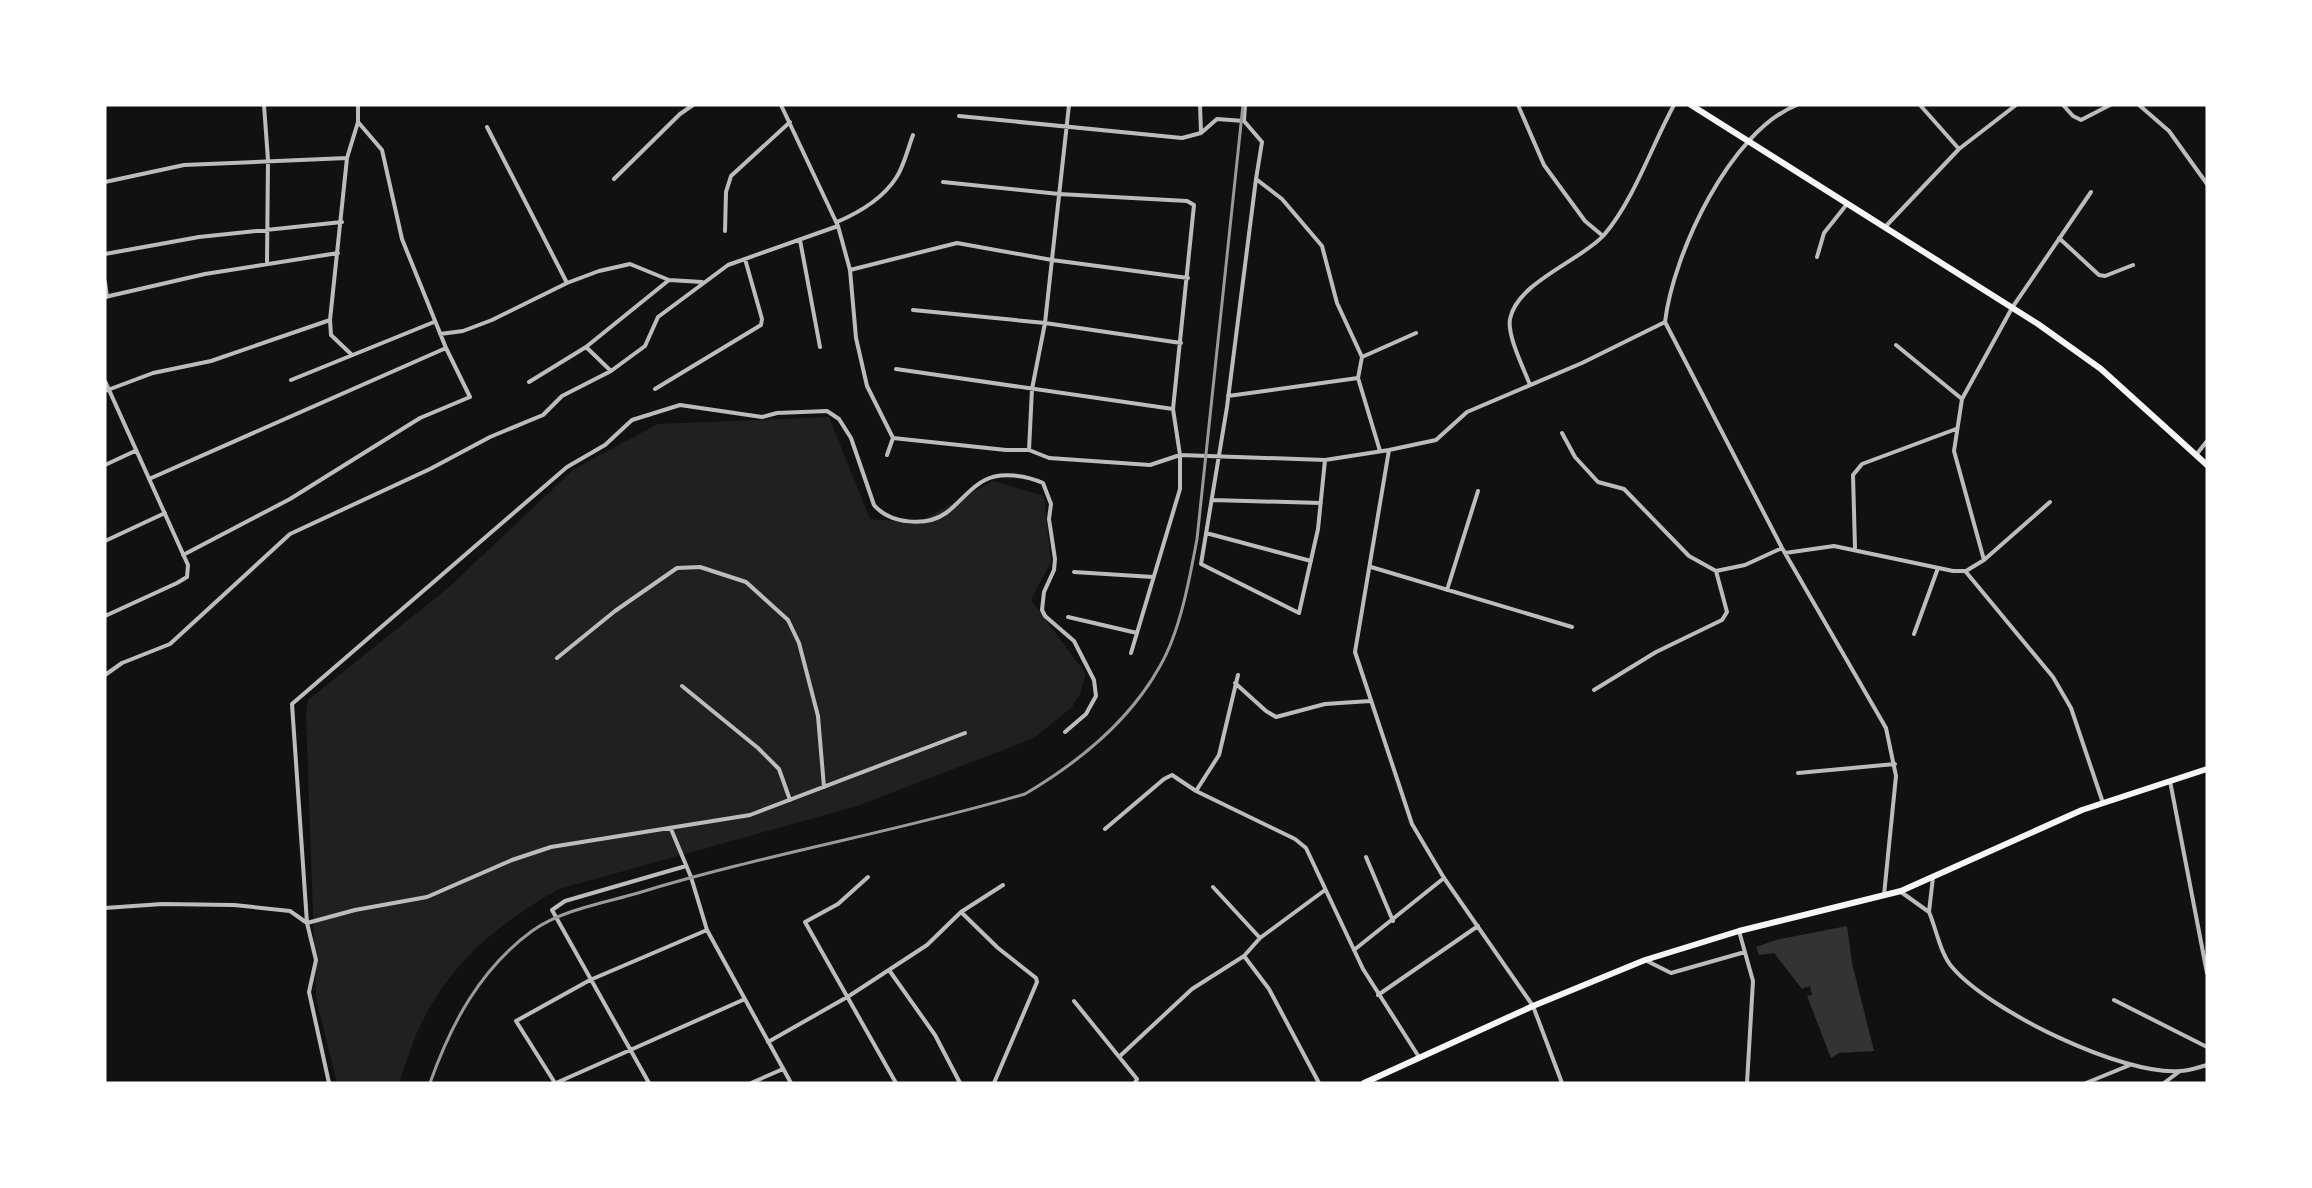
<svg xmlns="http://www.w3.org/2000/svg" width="2312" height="1188" font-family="'Public Sans',sans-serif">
	<rect width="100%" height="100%" fill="#111"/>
	<path fill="#202020" d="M829 417 870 519 917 523 993 481 1044 496 1051 562 1031 600 1086 674 1080 694 1072 707 1034 738 857 806 559 889C501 922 455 958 424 1018 413 1038 407 1062 399 1083H337L316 998 306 715 308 700 447 589 574 469 658 424Z"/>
	<path fill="#333" d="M1847 926 1852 963 1874 1051 1839 1053 1831 1058 1807 996 1812 995 1810 986 1802 989 1774 953 1759 955 1756 947 1776 940Z"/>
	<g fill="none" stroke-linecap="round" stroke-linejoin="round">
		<path stroke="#bcbcbc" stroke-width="4" d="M264 105 268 160 267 263
			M1069 105 1045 323 1032 389 1029 450 1049 458 1150 465 1180 455 1325 460 1389 450 1436 440 1467 412 1582 363 1665 322
			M1200 105 1201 132
			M1245 105 1244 121 1262 142 1256 179 1282 199 1322 246 1337 303 1362 357 1358 378 1380 451
			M1518 105 1544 165 1585 221 1603 236
			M1797 105C1730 131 1673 254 1665 322L1782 548 1886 728 1896 776 1884 895
			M1920 105 1959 149
			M2063 105 2073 116 2081 120 2110 105
			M2139 105 2169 131 2207 184
			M959 116 1182 138 1201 133 1217 119 1244 121
			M487 127 567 283
			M614 179 680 114 693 105
			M1256 179 1227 407 1201 564 1299 613 1318 529 1325 460
			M105 182 184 165 347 158
			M943 182 1059 194 1187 201 1194 205 1173 409 1180 455V489L1131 653
			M837 222C858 213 883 198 896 178 904 166 908 148 913 135
			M838 226 850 270 856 338 867 386 893 438 887 455
			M1886 226 1959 149 2016 105
			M725 231 726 192 731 176 790 122
			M2059 238 2099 275 2105 276 2133 265
			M800 240 820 347
			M105 254 199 237 342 222
			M1817 257 1824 233 1847 204
			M850 270 957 243 1052 260 1188 278
			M105 282 107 297
			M105 297 205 274 338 253
			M913 310 1045 323 1181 343
			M330 320 331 335 352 355
			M440 334 463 331 492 320 567 283 599 271 630 264 669 280 702 282
			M1896 345 1962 399
			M1362 357 1416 333
			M896 369 1173 409
			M611 371 645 346 658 317 728 265 838 226 781 105
			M291 380 434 322
			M105 381 188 565 187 577 177 583 105 616
			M529 382 586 347 669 280
			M1530 385C1524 369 1507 336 1510 319 1517 282 1582 260 1604 235 1634 200 1652 145 1674 105
			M655 389 761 325 762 319 745 259
			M105 391 153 373 211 361 330 320 347 158 358 122V105
			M1228 396 1358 378
			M1562 433 1575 457 1598 482 1624 489 1689 556 1716 571 1745 565 1782 548
			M893 438 1006 450H1029
			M1389 450 1355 652 1412 824 1444 878 1533 1006 1562 1083
			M2196 455 2207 441
			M105 465 135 451
			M149 479 446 348 402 239 382 150 358 122
			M1212 500 1321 503
			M1206 533 1311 561
			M105 541 165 513
			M1855 548 1853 475 1862 464 1956 429
			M1785 553 1834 546 1953 571H1966L1984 560 2050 502
			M183 555 290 499 420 418 470 397 446 348
			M1984 560 1954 451 1962 399 2012 308 2091 192
			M1371 567 1572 627
			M1074 572 1153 577
			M1966 572 2053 677 2071 708 2103 803
			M1447 590 1478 491
			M1068 617 1137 633
			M1914 634 1938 568
			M557 658 615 611 677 568 700 567 746 582 788 620 799 643 818 716 824 787
			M105 675 122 663 170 644 290 534 430 469 490 437 543 415 562 396 611 371 586 347
			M1235 683 1266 711 1276 717 1325 704 1370 701
			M682 686 758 748 779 769 790 800
			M1594 690 1656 652 1722 620 1727 612 1716 571
			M965 733 750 815 551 847 512 860 427 897 355 910 307 923 292 704 567 467 605 445 632 420 680 405 762 417 777 413 827 411 839 419 851 438 874 505C890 524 926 527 946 513 960 503 970 487 985 480 1001 471 1027 476 1043 483L1051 504 1049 519 1055 559 1054 570 1044 592 1042 610 1045 616 1074 641 1094 680 1096 696 1086 714 1065 732
			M1798 773 1895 764
			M2170 781 2207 973
			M1196 791 1219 755 1238 675
			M671 829 691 877 707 930 791 1083
			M1105 829 1164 779 1172 775 1196 791 1295 839 1306 848 1363 969 1419 1057
			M1366 857 1393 921
			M868 877 838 904 805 922 896 1083
			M1213 887 1260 938
			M1901 892 1929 912 1933 877
			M105 908 162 904 234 905 290 911 307 923 316 960 309 992 329 1083
			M961 912 998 948 1036 978 1037 982 994 1083
			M1929 912C1936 928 1940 953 1952 967 1989 1011 2123 1076 2180 1071 2189 1071 2199 1067 2207 1065
			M1739 931 1753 981 1747 1083
			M1354 950 1444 878
			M1244 956 1269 989 1319 1083
			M1645 960 1671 973 1745 952
			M889 970 935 1035 960 1083
			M1378 995 1478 926
			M2114 1000 2207 1047
			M1074 1001 1137 1079 1135 1083
			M768 1042 849 996 927 945 961 912 1003 885
			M1120 1056 1192 989 1244 956 1260 938 1325 890
			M555 1083 516 1021 590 980 707 930
			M556 1083 745 999
			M649 1083 552 910 565 901 686 866
			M751 1083 783 1069
			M2086 1083 2130 1065
			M2164 1083 2180 1071"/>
		<path stroke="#f5f5f5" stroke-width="6" d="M1691 105 2038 324 2101 369 2207 465
			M1364 1083 1533 1006 1645 960 1739 931 1901 891 2082 810 2207 769"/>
		<path stroke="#9a9a9a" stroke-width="3" d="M430 1083C451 1024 480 969 532 931 561 910 604 903 638 893 765 854 897 832 1025 794 1079 762 1129 722 1160 666 1180 632 1190 577 1197 539L1243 105"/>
	</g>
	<rect width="2312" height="1188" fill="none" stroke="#ffffff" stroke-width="213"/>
</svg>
